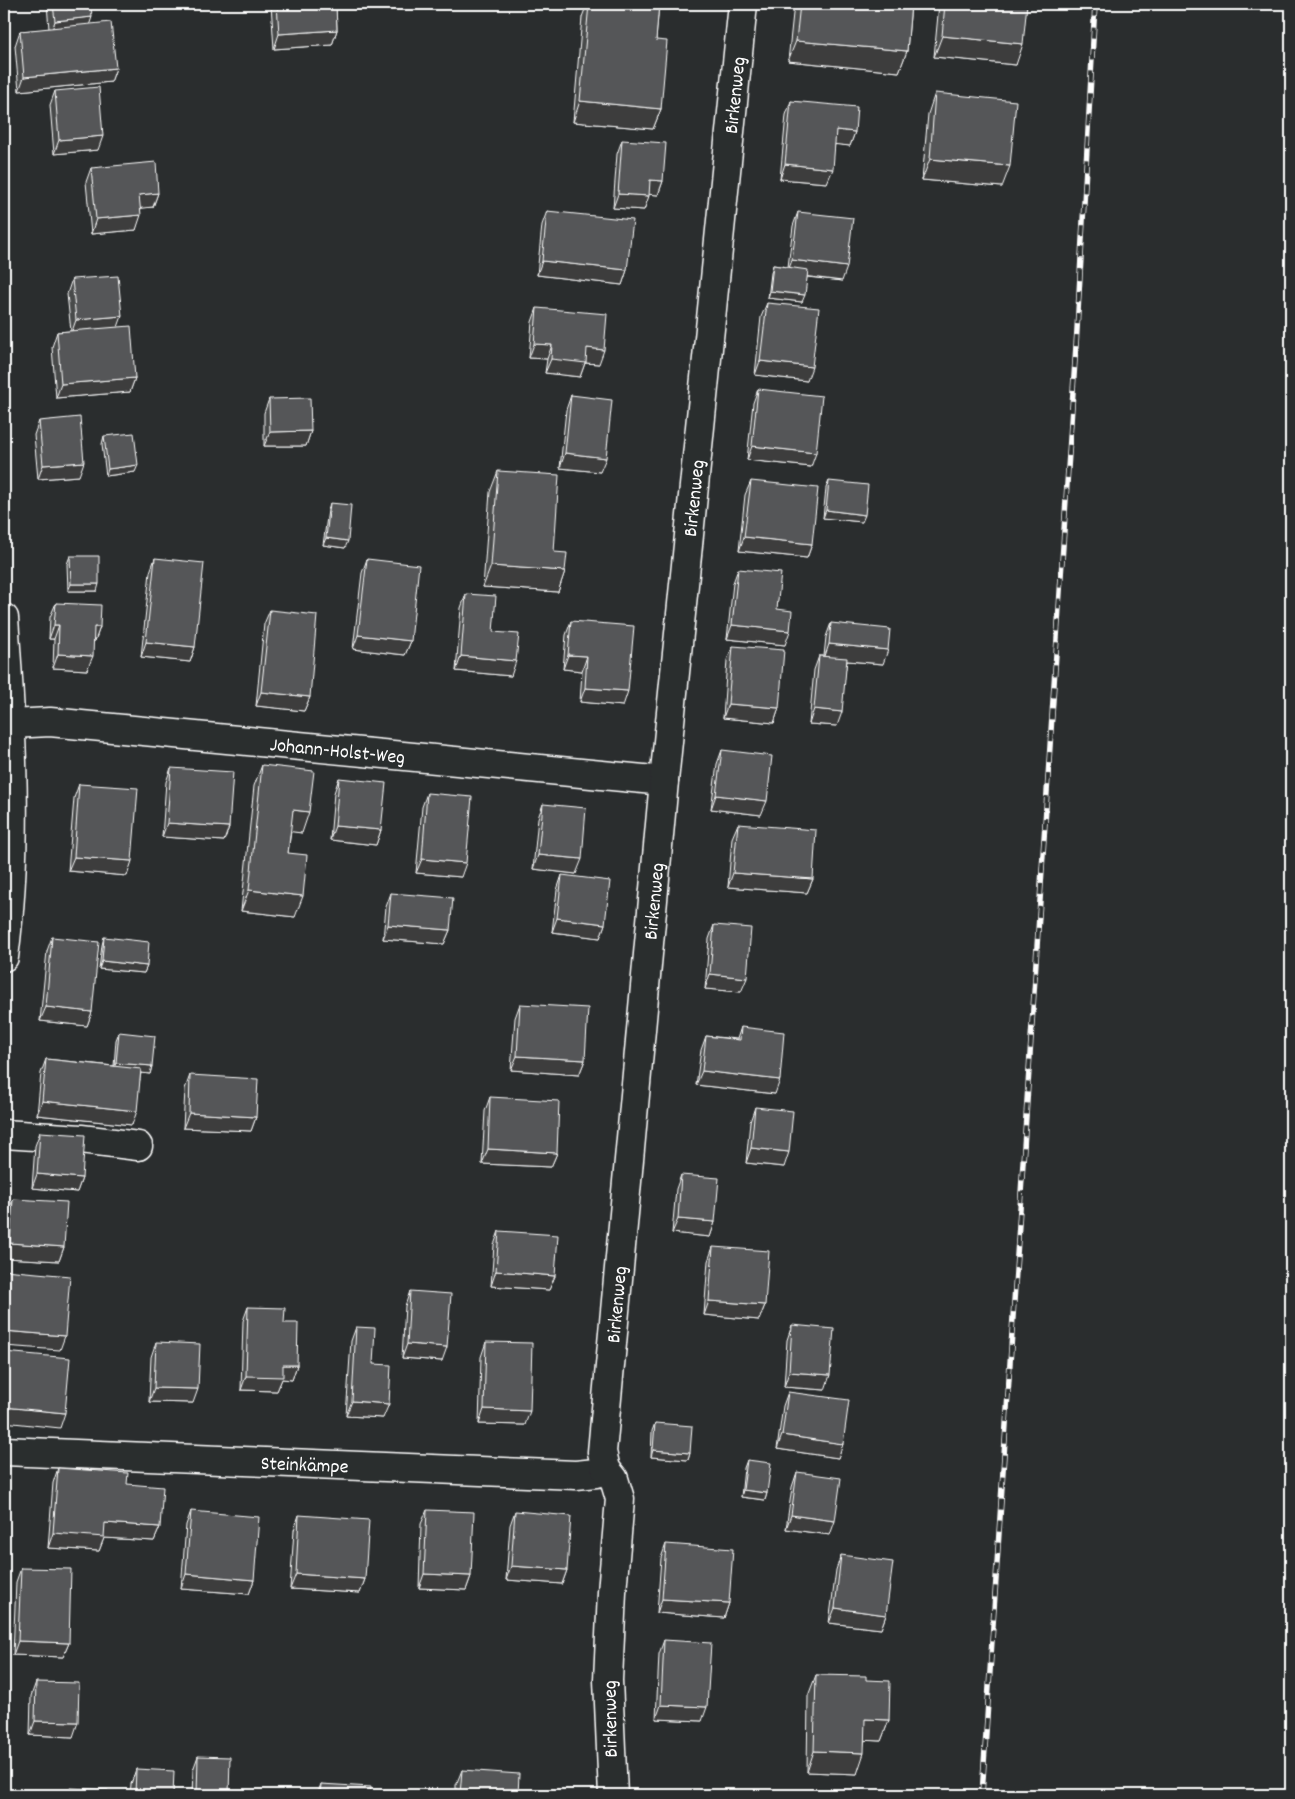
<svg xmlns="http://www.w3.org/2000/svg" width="1295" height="1799" font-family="Dekko,sans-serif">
	<rect width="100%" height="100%" fill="#2a2d2e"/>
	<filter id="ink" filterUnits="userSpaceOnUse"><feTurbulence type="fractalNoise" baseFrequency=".02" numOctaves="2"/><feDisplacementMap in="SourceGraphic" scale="10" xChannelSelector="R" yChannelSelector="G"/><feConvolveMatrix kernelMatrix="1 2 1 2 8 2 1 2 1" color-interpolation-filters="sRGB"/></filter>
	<g filter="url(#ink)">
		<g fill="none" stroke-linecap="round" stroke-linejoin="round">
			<g stroke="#fff" stroke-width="31">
				<g id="minor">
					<path d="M4 618C12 731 19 844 4 957"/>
					<path id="s1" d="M11 724 50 722 664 781"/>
					<path d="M4 1134 81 1139 138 1146"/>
					<path id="s2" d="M4 1451 576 1475 596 1473 606 1469"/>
					<path id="s3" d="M613 1795 608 1680 612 1592 620 1499 614 1479 606 1469 602 1452 664 781 743 4"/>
				</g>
			</g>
			<use href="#minor" stroke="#2a2d2e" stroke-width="28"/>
			<g stroke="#fff" stroke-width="5.5">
				<path id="rail" d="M982 1795 1077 330 1095 4"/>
			</g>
			<use href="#rail" stroke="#2a2d2e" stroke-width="4" stroke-dasharray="11" stroke-linecap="butt"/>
		</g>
		<path fill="#494b4c" stroke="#fff" d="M47 4H91L89 25 116 68 111 82 19 91 15 46 20 31 49 29Z
			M271 4H336L337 30 332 45 274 49Z
			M587 4H659L656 40 661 109 653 129 573 122 582 17Z
			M794 4H911L907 51 899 72 788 61Z
			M939 4H1027L1016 65 934 57Z
			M55 91 98 150 54 154 50 105Z
			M935 93 1002 187 922 180 928 114Z
			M791 101 855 132 850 146 835 144 827 183 780 179 786 115Z
			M622 140 663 181 658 195 649 194 644 210 613 208 617 154Z
			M91 168 158 193 153 207 141 208 136 230 91 234 86 182Z
			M547 211 627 270 622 285 537 275 542 225Z
			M798 212 842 281 807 277 802 302 768 298 771 273 773 265 788 267 793 226Z
			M72 279 118 327 135 378 130 392 56 398 52 347 57 332 71 331 67 294Z
			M767 303 807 381 755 375 761 317Z
			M537 308 599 364 585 363 580 377 545 373 547 359 529 358 532 322Z
			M758 389 811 467 747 460 753 403Z
			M571 395 600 472 560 468 566 410Z
			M269 399 311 431 306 446H264V413Z
			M39 421 79 476 38 479 34 435Z
			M104 436 135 472 106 476 102 444Z
			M498 471 554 552 565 571 558 592 483 587 490 492Z
			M751 481 812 544 807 558 739 551 745 495Z
			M829 481 862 522 823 518 826 488Z
			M330 503 345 548 323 545 328 510Z
			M70 556 97 591H68L67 564Z
			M155 558 195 647 190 662 141 657 150 572Z
			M367 559 411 641 405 655 353 649 362 573Z
			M738 569 777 609 785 645 727 639 733 583Z
			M466 594 511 676 456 671 461 608Z
			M56 603 100 627 95 641H93L87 670 53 668 54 639H49L50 617Z
			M270 610 310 697 304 711 256 706 264 624Z
			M571 621 623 706 580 702 582 671 563 669 566 635Z
			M831 623 883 664 847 661 837 726 809 724 814 670 819 656H824L826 637Z
			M733 646 779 708 774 723 723 718 727 660Z
			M722 750 761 815 711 809 717 764Z
			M262 765 302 833 291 831 288 853 295 917 241 911 254 786Z
			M171 768 229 827 224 841 162 837 166 782Z
			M339 778 381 830 376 845 330 840 334 793Z
			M79 784 127 876 68 871 74 798Z
			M427 793 461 877 416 873 422 807Z
			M543 804 576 874 533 869 538 818Z
			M738 824 813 879 807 893 728 887 732 838Z
			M562 875 605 924 600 938 552 932 557 890Z
			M391 893 450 930 444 944 383 939 386 907Z
			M714 925 741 992 705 989 709 939Z
			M52 937 92 1012 87 1026 40 1021 47 951Z
			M104 937 147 966 144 973 99 969 102 945Z
			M520 1004 585 1060 579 1075 511 1070 515 1018Z
			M741 1027 775 1094 696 1085 701 1050 706 1036 737 1039Z
			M119 1032 152 1066 150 1074 141 1073 132 1125 37 1115 41 1073 46 1059 114 1066 116 1040Z
			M190 1075 256 1117 251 1131 183 1128 185 1089Z
			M490 1097 557 1153 551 1167 482 1164 485 1111Z
			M755 1107 784 1167 746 1163 750 1122Z
			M40 1132 82 1178 77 1192 32 1188 35 1146Z
			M681 1175 715 1222 710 1237 672 1233 676 1189Z
			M13 1199 64 1247 59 1261 5 1258 8 1213Z
			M499 1231 555 1276 549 1290 491 1286 494 1245Z
			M713 1247 765 1305 759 1320 704 1315 708 1261Z
			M410 1291 442 1361 402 1358 405 1306Z
			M248 1307 284 1323 297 1365 292 1380 282 1379 277 1391 241 1390 243 1321Z
			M792 1325 825 1390 784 1387 787 1340Z
			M356 1327 373 1364 383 1418 346 1416 351 1341Z
			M156 1342 193 1403 149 1402 151 1357Z
			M486 1342 525 1425 479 1424 481 1357Z
			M788 1392 843 1444 838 1458 777 1449 783 1406Z
			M655 1423 690 1453 688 1460 651 1457 652 1431Z
			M747 1460 767 1493 765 1500 741 1497 744 1468Z
			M58 1468 127 1484 160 1527 154 1541 104 1538 99 1551 48 1548 53 1483Z
			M797 1472 830 1535 786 1529 792 1487Z
			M427 1510 471 1576 466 1590 419 1588 421 1524Z
			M191 1511 254 1580 249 1594 181 1589 186 1525Z
			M515 1511 567 1570 562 1584 506 1580 510 1525Z
			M299 1515 365 1579 360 1593 290 1589 294 1530Z
			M666 1544 729 1603 724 1618 657 1613 661 1558Z
			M841 1555 886 1615 881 1629 829 1623 836 1570Z
			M21 1568 69 1643 63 1657 13 1655 16 1582Z
			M664 1640 702 1721 656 1719 659 1654Z
			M816 1675 866 1680 889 1720 881 1741 865 1740 857 1774 807 1772 808 1696Z
			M36 1682 73 1737 30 1735 31 1696Z
			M198 1756 229 1795H192L193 1770Z
			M136 1769 173 1795H130L131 1784Z
			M462 1770 518 1795H456V1785Z
			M321 1784 370 1795H317Z"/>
		<path fill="#3c3d3e" stroke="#fff" d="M92 17 87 32 50 36 55 21Z
			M337 30 332 45 274 49 279 34Z
			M942 36 1023 44 1016 65 934 57Z
			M796 41 907 51 899 72 788 61Z
			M116 68 111 82 19 91 24 77Z
			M580 101 661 109 653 129 573 122Z
			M836 130 855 132 850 146 831 144Z
			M103 136 98 150 54 154 59 140Z
			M930 159 1010 166 1002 187 922 180Z
			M785 164 833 169 827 183 780 179Z
			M650 180 663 181 658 195 645 194Z
			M158 193 153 207 134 209 139 195Z
			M618 194 649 196 644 210 613 208Z
			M141 215 136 230 91 234 96 219Z
			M792 260 847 267 842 281 787 274Z
			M542 261 627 270 622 285 537 275Z
			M770 291 805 295 802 302 768 298Z
			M122 316 117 330 71 334 76 320Z
			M534 344 552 345 547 359 529 358Z
			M587 348 604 350 599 364 585 363 580 377 545 373 551 359Z
			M760 361 812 367 807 381 755 375Z
			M135 378 130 392 56 398 61 384Z
			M311 431 306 446H264L270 432Z
			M752 446 816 453 811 467 747 460Z
			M565 453 606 458 600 472 560 468Z
			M84 462 79 476 38 479 43 465Z
			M138 465 135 472 106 476 108 469Z
			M826 510 865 515 862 522 823 518Z
			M744 537 812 544 807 558 739 551Z
			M326 538 348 541 345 548 323 545Z
			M491 566 565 571 558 592 483 587Z
			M71 584H99L97 591H68Z
			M54 625H59L54 639H49Z
			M732 625 790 631 785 645 727 639Z
			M94 627H100L95 641H89Z
			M358 635 411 641 405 655 353 649Z
			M146 642 195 647 190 662 141 657Z
			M829 644 888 650 883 664 824 659Z
			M58 654 93 656 87 670 53 668Z
			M568 655 587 656 582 671 563 669Z
			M461 656 516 661 511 676 456 671Z
			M585 688 628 691 623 706 580 702Z
			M261 692 310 697 304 711 256 706Z
			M728 704 779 708 774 723 723 718Z
			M814 709 842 712 837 726 809 724Z
			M716 795 767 801 761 815 711 809Z
			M293 810 309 812 302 833 285 831Z
			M167 823 229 827 224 841 162 837Z
			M335 826 381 830 376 845 330 840Z
			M538 855 582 859 576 874 533 869Z
			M74 857 132 861 127 876 68 871Z
			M422 859 466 863 461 877 416 873Z
			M733 873 813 879 807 893 728 887Z
			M249 890 303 896 295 917 241 911Z
			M557 918 605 924 600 938 552 932Z
			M388 925 450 930 444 944 383 939Z
			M102 961 147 966 144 973 99 969Z
			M710 974 747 978 741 992 705 989Z
			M46 1007 92 1012 87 1026 40 1021Z
			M517 1056 585 1060 579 1075 511 1070Z
			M116 1063 152 1066 150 1074 113 1070Z
			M702 1071 780 1080 775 1094 696 1085Z
			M42 1101 137 1111 132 1125 37 1115Z
			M189 1113 256 1117 251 1131 183 1128Z
			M751 1148 789 1152 784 1167 746 1163Z
			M488 1149 557 1153 551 1167 482 1164Z
			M37 1174 82 1178 77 1192 32 1188Z
			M678 1219 715 1222 710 1237 672 1233Z
			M10 1243 64 1247 59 1261 5 1258Z
			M496 1271 555 1276 549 1290 491 1286Z
			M709 1301 765 1305 759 1320 704 1315Z
			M4 1331 65 1336 60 1350 4 1346Z
			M407 1344 447 1347 442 1361 402 1358Z
			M283 1365H297L292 1380 282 1379 277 1391 241 1390 246 1376Z
			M789 1372 830 1375 825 1390 784 1387Z
			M154 1388 198 1389 193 1403 149 1402Z
			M352 1401 389 1404 383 1418 346 1416Z
			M4 1407 65 1413 60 1428 4 1422Z
			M484 1409 530 1411 525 1425 479 1424Z
			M782 1435 843 1444 838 1458 777 1449Z
			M653 1450 690 1453 688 1460 651 1457Z
			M743 1490 767 1493 765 1500 741 1497Z
			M791 1515 835 1521 830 1535 786 1529Z
			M105 1523 160 1527 154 1541 104 1538 99 1551 48 1548 53 1533Z
			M511 1566 567 1570 562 1584 506 1580Z
			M186 1574 254 1580 249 1594 181 1589Z
			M296 1574 365 1579 360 1593 290 1589Z
			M424 1574 471 1576 466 1590 419 1588Z
			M662 1599 729 1603 724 1618 657 1613Z
			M835 1608 886 1615 881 1629 829 1623Z
			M18 1641 69 1643 63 1657 13 1655Z
			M661 1705 707 1707 702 1721 656 1719Z
			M865 1719 889 1720 881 1741 857 1740Z
			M35 1721 78 1722 73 1737 30 1735Z
			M814 1751 864 1753 857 1774 807 1772Z"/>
		<path fill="#555758" stroke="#fff" d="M53 4H91L92 17 55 21Z
			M277 4H336L337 30 279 34Z
			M589 4H659L656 40 667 41 661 109 580 101Z
			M800 4H911L907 51 796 41Z
			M945 4H1027L1023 44 942 36Z
			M111 22 116 68 24 77 20 31Z
			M99 87 103 136 59 140 55 91Z
			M935 93 1016 101 1010 166 930 159Z
			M791 101 857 107 855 132 836 130 833 169 785 164Z
			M622 140 666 143 663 181 650 180 649 196 618 194Z
			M156 162 158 193 139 195 141 215 96 219 91 168Z
			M547 211 633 220 627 270 542 261Z
			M798 212 853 218 847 267 792 260Z
			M773 265 808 270 805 295 770 291Z
			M118 276 122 316 76 320 72 279Z
			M767 303 819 308 812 367 760 361Z
			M537 308 607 314 604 350 587 348 586 363 551 359 552 345 534 344Z
			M131 326 135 378 61 384 57 332Z
			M758 389 822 396 816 453 752 446Z
			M571 395 612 400 606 458 565 453Z
			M310 398 311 431 270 432 269 399Z
			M80 417 84 462 43 465 39 421Z
			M134 433 138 465 108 469 104 436Z
			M498 471 559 475 554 552 567 553 565 571 491 566Z
			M751 481 818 488 812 544 744 537Z
			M829 481 868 485 865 515 826 510Z
			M330 503 351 505 348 541 326 538Z
			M70 556H99V584H71Z
			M155 558 204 563 195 647 146 642Z
			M367 559 419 565 411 641 358 635Z
			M738 569 781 573 777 609 792 611 790 631 732 625Z
			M466 594 496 596 493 632 519 634 516 661 461 656Z
			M56 603 101 605 100 627H94L93 656 58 654 59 625H54Z
			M270 610 317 615 310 697 261 692Z
			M571 621 634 626 628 691 585 688 587 656 568 655Z
			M831 623 890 629 888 650 829 644Z
			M733 646 784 650 779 708 728 704Z
			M819 656 847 658 842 712 814 709Z
			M722 750 772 756 767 801 716 795Z
			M262 765 314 771 309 812 293 810 288 853 307 855 303 896 249 890Z
			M171 768 233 772 229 827 167 823Z
			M339 778 386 783 381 830 335 826Z
			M79 784 138 788 132 861 74 857Z
			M427 793 472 797 466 863 422 859Z
			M543 804 586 808 582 859 538 855Z
			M738 824 816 830 813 879 733 873Z
			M562 875 610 881 605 924 557 918Z
			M391 893 453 898 450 930 388 925Z
			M714 925 751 928 747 978 710 974Z
			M52 937 99 942 92 1012 46 1007Z
			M104 937 149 942 147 966 102 961Z
			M520 1004 588 1008 585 1060 517 1056Z
			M741 1027 784 1032 780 1080 702 1071 706 1036 740 1040Z
			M119 1032 155 1036 152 1066 116 1063Z
			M46 1059 141 1069 137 1111 42 1101Z
			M190 1075 258 1079 256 1117 189 1113Z
			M490 1097 559 1101 557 1153 488 1149Z
			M755 1107 793 1111 789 1152 751 1148Z
			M40 1132 85 1135 82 1178 37 1174Z
			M681 1175 719 1178 715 1222 678 1219Z
			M13 1199 67 1202 64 1247 10 1243Z
			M499 1231 558 1235 555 1276 496 1271Z
			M713 1247 769 1251 765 1305 709 1301Z
			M4 1270 70 1276 65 1336 4 1331Z
			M410 1291 451 1294 447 1347 407 1344Z
			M248 1307 285 1308 284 1323H298L297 1365H283V1377L246 1376Z
			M792 1325 834 1329 830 1375 789 1372Z
			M356 1327 375 1328 373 1364 391 1365 389 1404 352 1401Z
			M156 1342 200 1344 198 1389 154 1388Z
			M486 1342 532 1343 530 1411 484 1409Z
			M4 1352 70 1358 65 1413 4 1407Z
			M788 1392 849 1400 843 1444 782 1435Z
			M655 1423 692 1426 690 1453 653 1450Z
			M747 1460 771 1463 767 1493 743 1490Z
			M58 1468 128 1473 127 1484 163 1487 160 1527 105 1523 104 1537 53 1533Z
			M797 1472 841 1478 835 1521 791 1515Z
			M427 1510 474 1512 471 1576 424 1574Z
			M191 1511 259 1517 254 1580 186 1574Z
			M515 1511 571 1516 567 1570 511 1566Z
			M299 1515 369 1520 365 1579 296 1574Z
			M666 1544 733 1549 729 1603 662 1599Z
			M841 1555 893 1562 886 1615 835 1608Z
			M21 1568 71 1569 69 1643 18 1641Z
			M664 1640 711 1643 707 1707 661 1705Z
			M816 1675 866 1676V1680L890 1681 889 1720 865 1719 864 1753 814 1751Z
			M36 1682 79 1683 78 1722 35 1721Z
			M198 1756 230 1757 229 1795H197Z
			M136 1769 174 1771 173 1795H135Z
			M462 1770 519 1774 518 1795H460Z
			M321 1784 371 1787 370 1795H320Z
			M70 1788 108 1790V1795H70Z
			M820 1792 870 1795H820Z"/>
	</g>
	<g text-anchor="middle" stroke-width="4.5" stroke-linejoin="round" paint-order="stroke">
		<g font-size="20" fill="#fff" stroke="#2a2d2e">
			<text dy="7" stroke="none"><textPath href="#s3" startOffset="1711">Birkenweg</textPath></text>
			<text dy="7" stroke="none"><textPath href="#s3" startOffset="1306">Birkenweg</textPath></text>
			<text dy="7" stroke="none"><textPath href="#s1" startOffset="328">Johann-Holst-Weg</textPath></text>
			<text dy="7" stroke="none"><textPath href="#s3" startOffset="901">Birkenweg</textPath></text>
			<text dy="7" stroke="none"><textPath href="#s3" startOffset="496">Birkenweg</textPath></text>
			<text dy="7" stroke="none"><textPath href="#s2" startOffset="301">Steinkämpe</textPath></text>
			<text transform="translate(609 1719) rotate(-91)" y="7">Birkenweg</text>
		</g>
	</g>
	<rect width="1295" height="1799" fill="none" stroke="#2a2d2e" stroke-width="20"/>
	<rect x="10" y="10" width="1275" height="1779" fill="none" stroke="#fff" stroke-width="2" filter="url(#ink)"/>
</svg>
